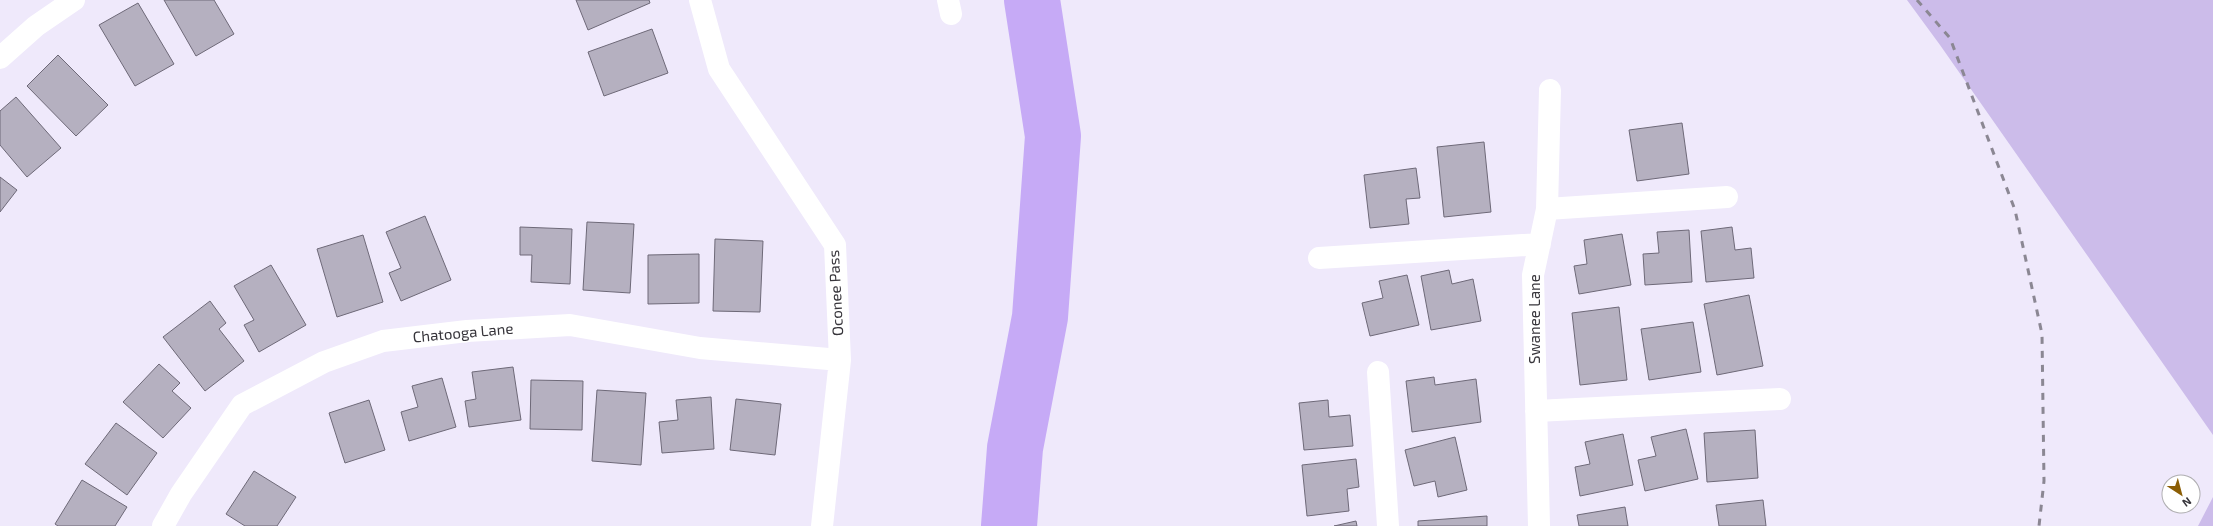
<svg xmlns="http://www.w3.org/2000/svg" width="2213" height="526" font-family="'Exo 2',sans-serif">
	<rect width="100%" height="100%" fill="#efe9fb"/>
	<path fill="#ccbcea" d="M1907 0H2213V435L1940 45Z
		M2213 497V526H2198Z"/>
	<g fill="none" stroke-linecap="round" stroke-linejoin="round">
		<path stroke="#c6aaf6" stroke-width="56" d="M1009 526 1015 448 1040 317 1053 136 1032 0"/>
	</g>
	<path fill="#b5b0c0" stroke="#6e6978" d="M164 0H214L234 34 196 56Z
		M576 0H649L650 3 588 30Z
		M138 3 174 64 135 86 99 25Z
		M652 29 668 73 604 96 588 52Z
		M58 55 108 105 76 136 27 86Z
		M16 97 61 148 27 177 0 145V111Z
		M1682 123 1689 174 1637 181 1629 130Z
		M1484 142 1491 212 1444 217 1437 147Z
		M1416 168 1420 198 1406 199 1409 224 1370 228 1364 175Z
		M0 177 17 190 0 212Z
		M425 216 451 280 401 301 389 273 401 268 386 232Z
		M587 222 634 224 630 293 583 290Z
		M520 227 572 229 570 284 531 282 532 255H520Z
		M1732 227 1735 250 1751 248 1754 278 1706 282 1701 231Z
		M1689 230 1692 282 1645 285 1643 254 1659 253 1657 232Z
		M1622 234 1631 285 1579 294 1574 266 1587 264 1584 240Z
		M363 235 383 302 337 317 317 249Z
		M715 239 763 241 760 312 713 311Z
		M699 254V303L648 304V255Z
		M271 265 306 325 259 352 244 325 254 320 234 286Z
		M1449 270 1452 284 1473 279 1481 321 1431 330 1421 276Z
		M1407 275 1419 325 1370 336 1362 303 1383 298 1379 281Z
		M1749 295 1763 366 1717 375 1704 304Z
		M210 301 226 323 219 329 244 361 205 391 163 337Z
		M1619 307 1627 380 1580 385 1572 313Z
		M1693 322 1701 372 1649 380 1641 329Z
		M159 364 180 383 172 391 191 408 163 438 123 402Z
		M513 367 521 420 469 427 465 401 476 399 472 372Z
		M1434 377 1435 385 1476 379 1481 422 1412 432 1406 381Z
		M442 378 456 427 409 441 401 412 418 407 412 386Z
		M531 380 583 381 582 430 530 429Z
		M597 390 646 393 641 465 592 461Z
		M711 397 714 449 662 453 659 422 678 420 676 400Z
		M736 399 781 404 775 455 730 450Z
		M369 400 385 450 345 463 329 413Z
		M1328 400 1329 417 1350 415 1353 446 1304 450 1299 403Z
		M116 423 157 453 127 495 85 464Z
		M1686 429 1698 479 1645 491 1638 460 1656 456 1651 437Z
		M1755 430 1758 478 1707 482 1704 433Z
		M1623 434 1633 485 1580 496 1575 467 1590 464 1585 442Z
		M1455 437 1467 490 1438 497 1435 481 1414 486 1405 450Z
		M1356 459 1359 487 1347 489 1349 511 1307 516 1302 465Z
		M254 471 296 497 277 526H245L226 514Z
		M82 480 127 507 115 526H58L55 524Z
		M1763 500 1766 526H1719L1716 505Z
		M1625 507 1628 526H1579L1577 515Z
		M1487 516V526H1418V521Z
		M1356 521 1357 526H1334Z"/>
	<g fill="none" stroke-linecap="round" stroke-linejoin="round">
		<path stroke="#fff" stroke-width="22" d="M700 0 719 69 835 245 840 360 822 526
			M948 0 951 14
			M0 58 36 26 74 0
			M1547 209 1727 197
			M1319 258 1540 244
			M1378 372 1388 526
			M1536 411 1780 399
			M163 526 181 494 242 405 324 362 383 341 467 331 570 325 700 348 840 360
			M1539 526 1533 275 1547 209 1550 90"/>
		<path stroke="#8b8793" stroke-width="3" stroke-dasharray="7 7" stroke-linecap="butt" d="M1917 0 1950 38 2015 210 2042 334 2044 481 2039 526"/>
	</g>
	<g text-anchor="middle" stroke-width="3" stroke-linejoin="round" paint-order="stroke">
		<g font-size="15" fill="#37353b" stroke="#fff">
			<text transform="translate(836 293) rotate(-93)" y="5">Oconee Pass</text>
			<text transform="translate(1535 319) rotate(-90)" y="5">Swanee Lane</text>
			<text transform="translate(463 333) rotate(-5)" y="5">Chatooga Lane</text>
		</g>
	</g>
	<g transform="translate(2181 494) rotate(144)"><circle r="19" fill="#ffffff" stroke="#afaeb1"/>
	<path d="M0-3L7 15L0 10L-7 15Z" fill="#8c5e05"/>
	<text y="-6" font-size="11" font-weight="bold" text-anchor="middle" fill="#37353b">N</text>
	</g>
</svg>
